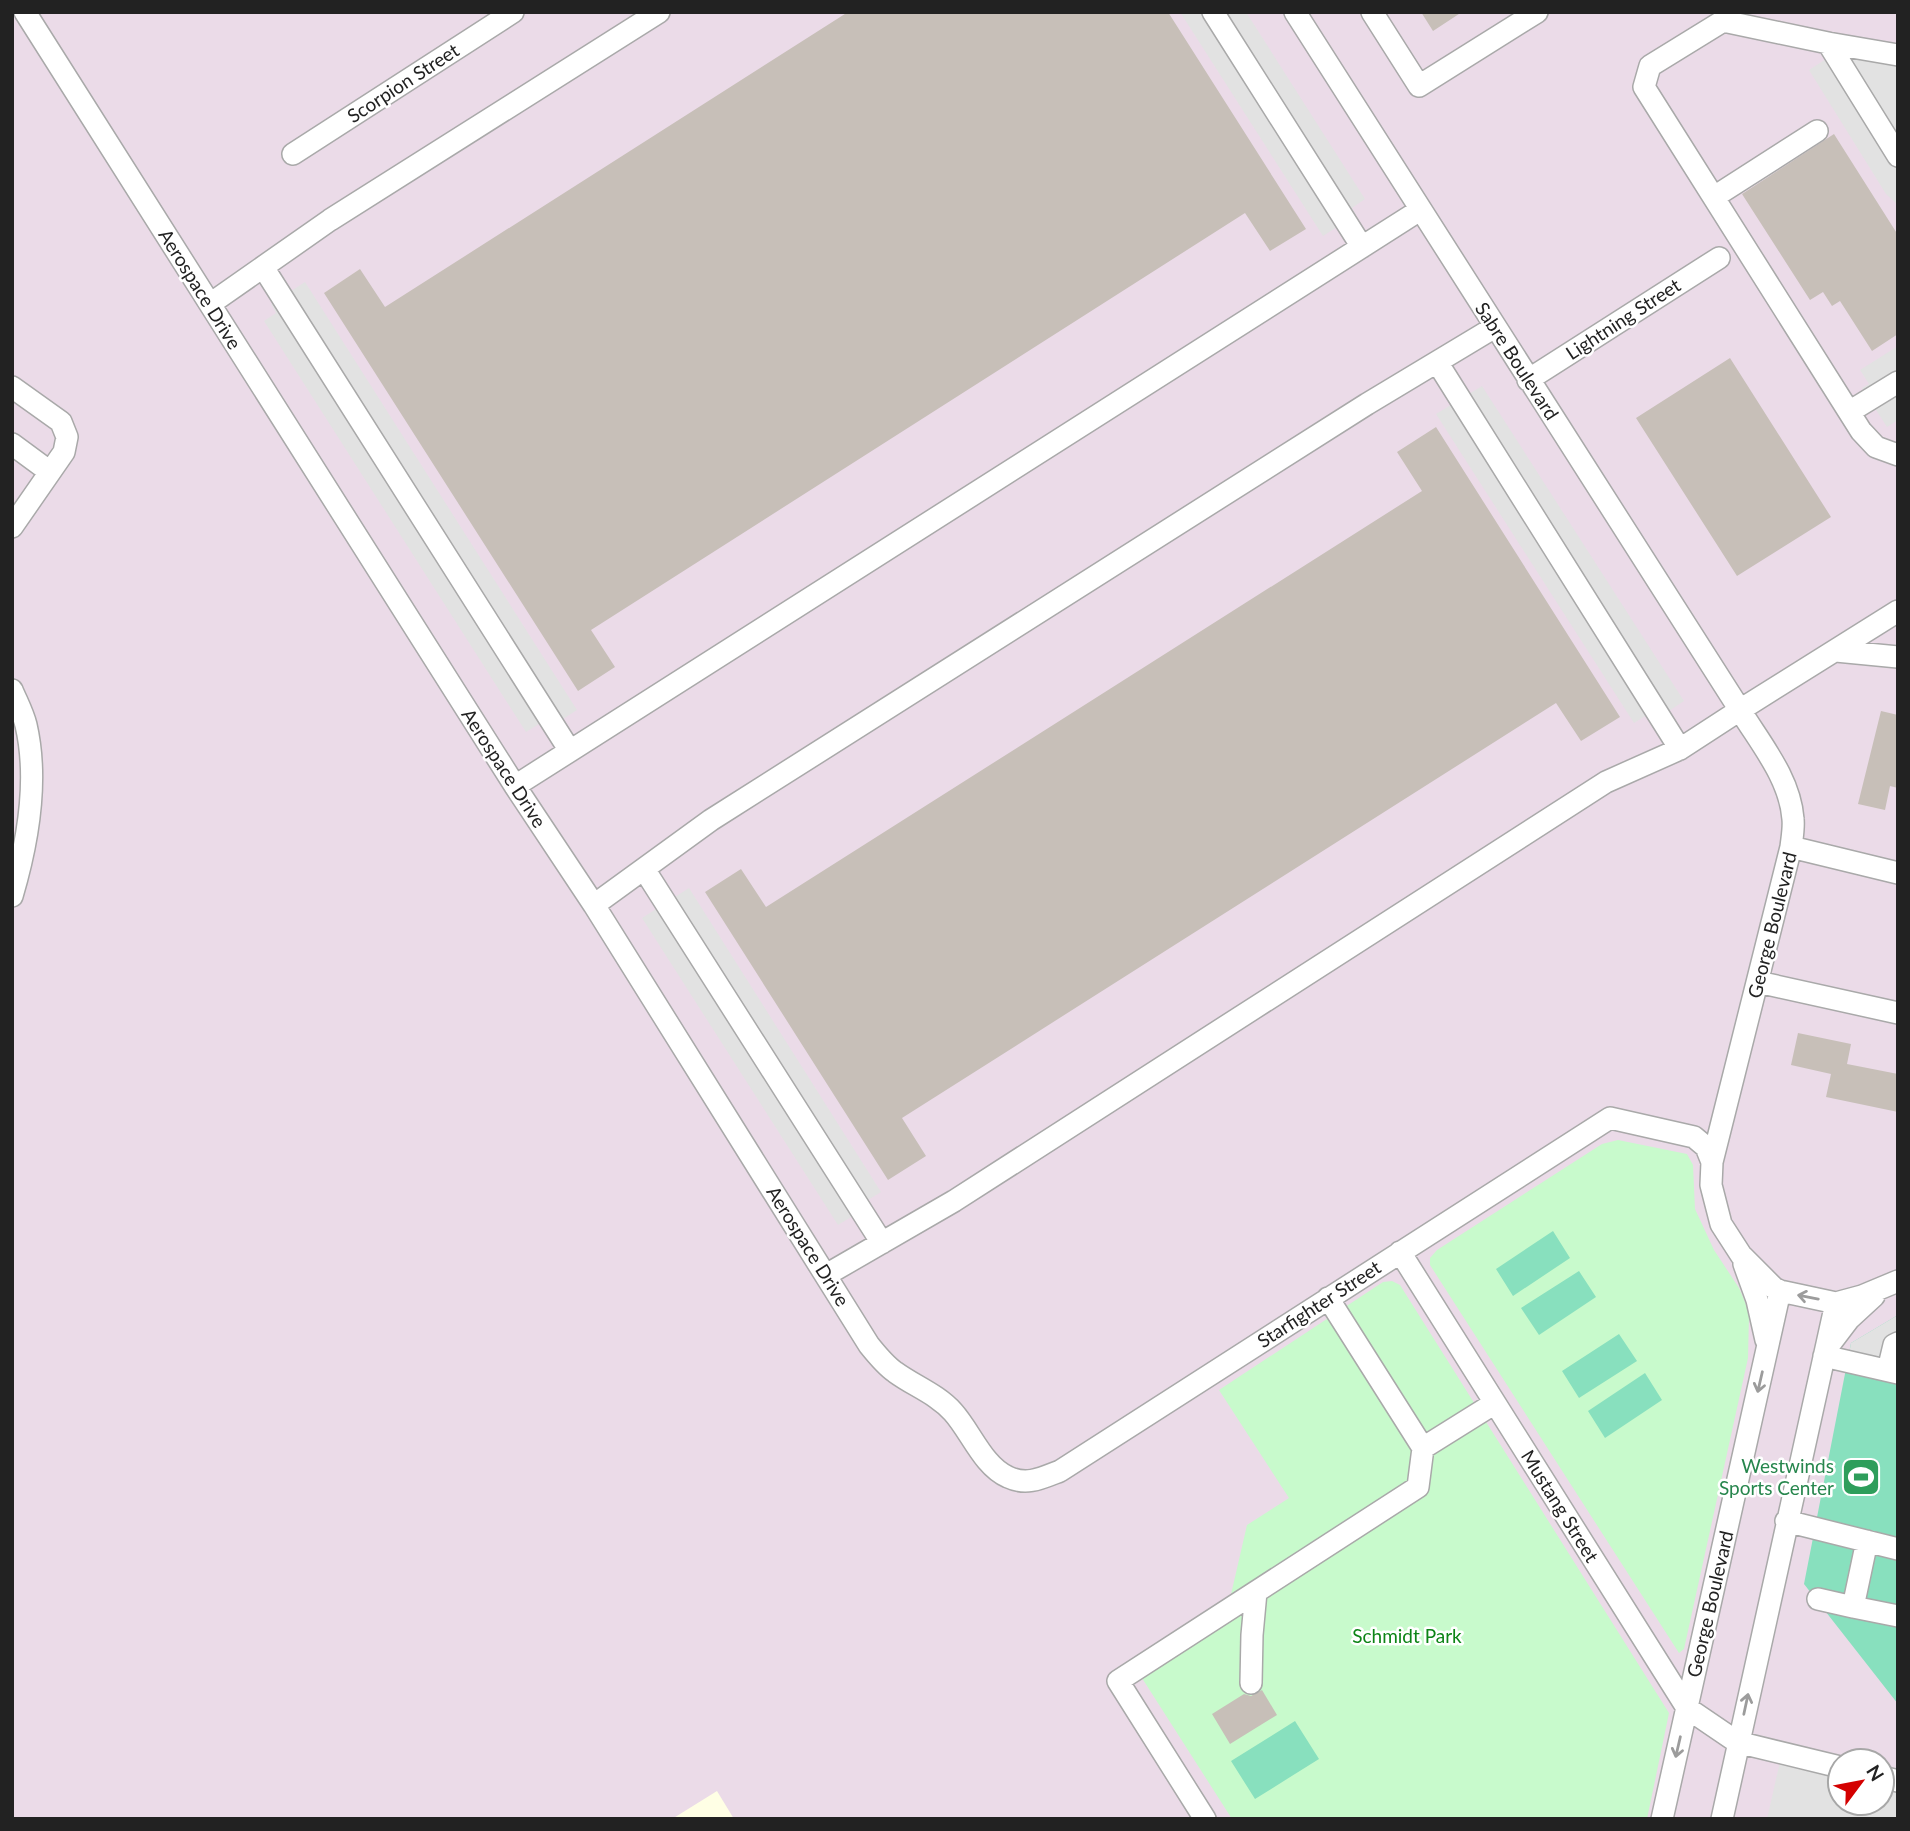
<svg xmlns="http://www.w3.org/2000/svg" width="1910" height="1831" font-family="Lato,sans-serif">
	<rect width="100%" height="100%" fill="#f2efe9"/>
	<path fill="#ebdbe8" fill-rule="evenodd" d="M12 12H1898V1819H12ZM1840 1761H1882V1803H1840Z"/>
	<path fill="#ffffe5" d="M717 1791 734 1819H672Z"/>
	<path fill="#c8facc" d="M1618 1140 1687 1154 1693 1165 1695 1209 1714 1250 1739 1288 1745 1302 1749 1315 1748 1358 1684 1649 1679 1653 1430 1265V1258L1437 1250 1602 1144Z
		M1392 1281 1400 1285 1669 1713 1647 1819H1232L1133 1664 1229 1603 1247 1525 1289 1498 1219 1390 1383 1282Z"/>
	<path fill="#88e0be" d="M1553 1231 1570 1258 1513 1296 1496 1269Z
		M1579 1271 1596 1297 1539 1335 1521 1308Z
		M1898 1315V1704L1804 1584 1851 1343Z
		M1619 1334 1637 1361 1579 1398 1562 1371Z
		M1645 1373 1662 1400 1605 1438 1588 1411Z
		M1295 1721 1319 1759 1255 1799 1231 1761Z"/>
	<path fill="#e2e2e2" d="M1180 12H1246L1365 199 1352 208 1356 215 1323 236Z
		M1860 37 1898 47V205L1886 194 1809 70Z
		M305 282 577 710 544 731 539 724 526 732 264 321 276 313 271 304Z
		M1898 346V420L1887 427 1862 388 1869 384 1860 370Z
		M1482 386 1684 701 1652 722 1647 715 1634 723 1436 414Z
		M689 888 881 1192 868 1200 871 1205 838 1225 642 918Z
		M1898 1315V1382L1846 1370 1851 1343Z
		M1784 1744 1861 1761H1840V1803H1882V1766L1898 1769V1819H1767Z"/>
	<path fill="#c7bfb8" d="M848 12H1168L1306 229 1270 251 1245 213 591 630 615 667 578 691 324 293 360 269 385 307Z
		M1421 12H1462L1433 31Z
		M1834 134 1898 235V334L1872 351 1840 301 1832 306 1823 292 1810 300 1742 194Z
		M1730 358 1831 517 1737 576 1636 418Z
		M1436 427 1620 717 1581 741 1556 703 902 1118 926 1156 888 1180 705 892 741 869 766 907 1422 491 1397 452Z
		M1881 711 1898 715V788L1890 786 1885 810 1858 804Z
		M1798 1033 1851 1044 1847 1064 1898 1074V1112L1826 1097 1831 1074 1791 1065Z
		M1262 1690 1277 1715 1230 1744 1212 1714 1244 1694 1251 1696Z"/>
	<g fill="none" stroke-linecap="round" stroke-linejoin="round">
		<g stroke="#a9a9a9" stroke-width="24">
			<path id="minor" d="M25 12 515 786 594 905 869 1345C877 1355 885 1365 895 1372 914 1386 937 1394 953 1412 971 1432 983 1466 1008 1477 1027 1486 1042 1478 1060 1471L1610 1118 1694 1137 1706 1147 1712 1162
				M1213 12 1362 247
				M1372 12 1419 86 1537 12
				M1828 43 1898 156
				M1898 55 1828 43 1723 21 1650 66 1644 87 1861 431 1876 447 1898 455
				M293 154 513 12
				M1714 197 1817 131
				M263 267 570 751
				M210 304 330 220 659 12
				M1437 362 1680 749
				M1528 380 1719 258
				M12 387 61 422 67 437 64 452 12 527
				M1849 412 1898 382
				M12 444 50 472
				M1898 611 1740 710C1760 743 1790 778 1793 819 1794 828 1792 838 1791 847L1712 1162 1711 1185 1721 1224 1741 1255 1774 1288 1780 1291 1836 1303 1862 1296 1898 1281
				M1836 651 1898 657
				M12 690C17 702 23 713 26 725 39 781 28 842 12 896
				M515 786 1420 210
				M1791 847 1898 873
				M644 869 882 1243
				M594 905 711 820 1367 404 1495 327
				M1758 982 1898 1013
				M1400 1252 1687 1708 1737 1742 1840 1767
				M1744 1264 1757 1300 1766 1340
				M826 1275 954 1201 1606 782 1680 749 1740 710 1295 12
				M1830 1344 1849 1319 1874 1296
				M1824 1356 1898 1373
				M1888 1370 1894 1345 1898 1343
				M1423 1448 1495 1403
				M1786 1521 1898 1549
				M1818 1599 1853 1607 1867 1541
				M1853 1607 1898 1616
				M1251 1683 1252 1635 1256 1592
				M1882 1777 1898 1781
				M1205 1819 1118 1681 1418 1487 1423 1448 1328 1298
				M1662 1819 1780 1291
				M1722 1819 1836 1303"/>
		</g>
		<use href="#minor" stroke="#fff" stroke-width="21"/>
	</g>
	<defs><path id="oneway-shaft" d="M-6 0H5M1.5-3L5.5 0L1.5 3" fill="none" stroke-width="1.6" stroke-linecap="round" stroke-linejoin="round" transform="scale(1.75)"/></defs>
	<g stroke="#9c9c9c">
		<use href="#oneway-shaft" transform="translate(1808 1297) rotate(-169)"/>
		<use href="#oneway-shaft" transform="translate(1760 1382) rotate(103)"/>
		<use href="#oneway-shaft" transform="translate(1746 1704) rotate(-78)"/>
		<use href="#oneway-shaft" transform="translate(1678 1747) rotate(103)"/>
	</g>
	<defs>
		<g id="stadium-square" transform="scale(2.0125)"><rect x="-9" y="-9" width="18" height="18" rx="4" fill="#2e9e5b" stroke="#fff"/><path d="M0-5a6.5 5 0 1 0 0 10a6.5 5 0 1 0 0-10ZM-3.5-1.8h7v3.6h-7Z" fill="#fff"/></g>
	</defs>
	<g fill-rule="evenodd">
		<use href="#stadium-square" x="1861" y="1477"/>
	</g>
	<g text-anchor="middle" stroke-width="5" stroke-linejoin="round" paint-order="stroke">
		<g font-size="19" fill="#222" stroke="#fff">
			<text transform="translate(403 83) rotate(-33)" y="7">Scorpion Street</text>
			<text transform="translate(200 289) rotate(58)" y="7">Aerospace Drive</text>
			<text transform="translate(1623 319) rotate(-33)" y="7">Lightning Street</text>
			<text transform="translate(1517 361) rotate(57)" y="7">Sabre Boulevard</text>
			<text transform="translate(504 768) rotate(57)" y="7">Aerospace Drive</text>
			<text transform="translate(1772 925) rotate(-76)" y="7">George Boulevard</text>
			<text transform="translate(808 1246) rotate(58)" y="7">Aerospace Drive</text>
			<text transform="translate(1319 1304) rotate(-33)" y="7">Starfighter Street</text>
			<text transform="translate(1560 1506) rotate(58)" y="7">Mustang Street</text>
			<text transform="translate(1710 1604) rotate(-77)" y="7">George Boulevard</text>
		</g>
		<g font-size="19" fill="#27864d" stroke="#fff" text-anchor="end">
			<text x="1834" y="1473">Westwinds<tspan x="1834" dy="22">Sports Center</tspan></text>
		</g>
		<g font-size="19" fill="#0c8416" stroke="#fff">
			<text x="1407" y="1643">Schmidt Park</text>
		</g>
	</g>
	<rect width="1910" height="1831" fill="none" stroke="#222222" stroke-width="28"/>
	<g transform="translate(1861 1782) rotate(58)"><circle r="33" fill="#ffffff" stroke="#a7a7a7" stroke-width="2"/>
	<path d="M0-5L12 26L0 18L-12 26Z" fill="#d40000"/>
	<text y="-10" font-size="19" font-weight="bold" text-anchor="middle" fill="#222222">N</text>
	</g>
</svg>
